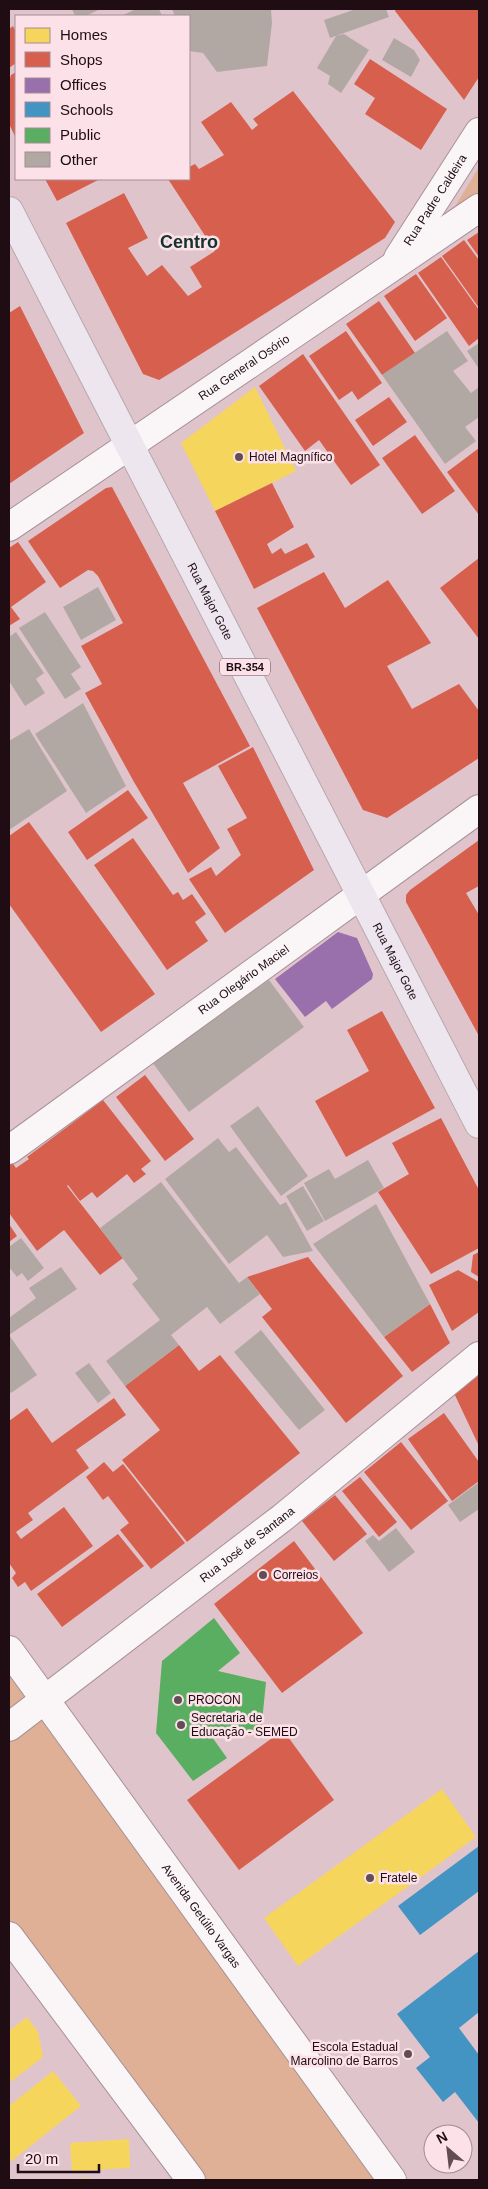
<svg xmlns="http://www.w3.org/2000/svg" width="488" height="2189" font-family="Helvetica,sans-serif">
	<rect width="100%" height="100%" fill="#e0c4cc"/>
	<path fill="#dfb096" d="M479 167V193L451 213Z
		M9 1650 392 2180H191L9 1936Z"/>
	<path fill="#f6d55c" d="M255 387 296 471 215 511 181 443Z
		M442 1789 476 1837 298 1966 264 1918Z
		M27 2017 38 2032 43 2057 9 2083V2031Z
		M53 2071 81 2106 9 2163V2106Z
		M129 2139 130 2168 72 2171 70 2143Z
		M89 2178V2180H74V2179Z"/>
	<path fill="#d6604d" d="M396 9H479V77L464 100 395 11Z
		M13 26 16 32V63L9 68V29Z
		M370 59 447 109 421 150 365 114 375 98 354 84Z
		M16 72V138L9 124V82L11 75Z
		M293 91 395 222 385 238 182 366 159 380 143 374 66 223 124 193 148 238 128 248 147 276 162 265 188 296 202 287 190 267 215 251 168 179H189V167L195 164 199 169 224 155 201 122 231 102 252 130 258 125 253 119Z
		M45 179H100L57 201Z
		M479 232V257L467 240Z
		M464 240 479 260V308L442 256Z
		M441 257 479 310V338L469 346 418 273Z
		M416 274 447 318 415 341 384 296Z
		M379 301 415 353 382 375 346 324Z
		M20 306 84 433 9 484V313Z
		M346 331 382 383 358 400 352 391 339 400 309 356Z
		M303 354 380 465 351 485 319 440 305 451 259 386Z
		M389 397 407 422 373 446 355 420Z
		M415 435 455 491 422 514 382 458Z
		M479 448V515L447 472Z
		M272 483 294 527 267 544 272 554 281 548 285 554 307 543 315 557 254 589 215 511Z
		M112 487 250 746 183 783 220 848 188 873 134 782 85 693 102 684 81 646 123 623 98 576 93 571 88 570 60 588 28 541 106 488Z
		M18 542 46 582 11 607 20 619 9 626V548Z
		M479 558V639L440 588Z
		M324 572 345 608 388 580 431 643 387 666 412 709 459 684 479 711V758L387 818 363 810 257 608Z
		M253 747 314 870 225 933 189 879 211 867 216 876 241 855 227 829 247 818 218 766Z
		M128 790 148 818 87 860 68 832Z
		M29 822 155 994 101 1032 9 904V836Z
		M133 838 173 895 178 892 183 900 192 894 206 914 195 922 208 941 167 970 94 865Z
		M479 840V886L466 893 479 915V1036L406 902V895L410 890Z
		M382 1011 435 1108 346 1157 315 1101 369 1071 347 1030Z
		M145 1075 194 1139 165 1161 116 1097Z
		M103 1100 151 1161 141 1169 146 1174 134 1183 127 1174 97 1198 92 1192 80 1201 68 1185 67 1186 123 1258 100 1275 64 1230 37 1251 9 1213V1163L11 1161 16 1168 29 1159 27 1157Z
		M441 1118 479 1190V1248L431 1274 378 1192 409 1174 392 1143Z
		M9 1224 17 1236 9 1242Z
		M479 1252V1277L471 1272 473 1255Z
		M308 1257 403 1376 346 1423 262 1317 272 1309 247 1277Z
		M458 1270 479 1282V1312L452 1331 429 1285Z
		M430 1304 450 1343 412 1372 384 1337Z
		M179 1345 199 1371 220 1355 300 1453 187 1542 122 1460 160 1430 125 1386Z
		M479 1370V1446L453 1391Z
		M114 1398 126 1415 76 1450 89 1468 28 1513 33 1520 16 1532 21 1539 64 1507 93 1546 31 1591 25 1582 18 1587 12 1578 16 1573 9 1563V1421L27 1408 52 1443Z
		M444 1413 479 1462V1481L452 1501 408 1439Z
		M401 1442 448 1501 411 1530 364 1472Z
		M104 1462 113 1472 123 1464 185 1543 151 1569 120 1530 129 1523 108 1496 103 1500 86 1477Z
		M360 1477 397 1522 379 1537 342 1491Z
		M335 1495 367 1534 334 1561 302 1521Z
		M118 1534 144 1566 62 1627 37 1594Z
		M294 1541 363 1633 282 1693 214 1604Z
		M283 1730 334 1800 239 1870 187 1800Z"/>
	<path fill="#9970ab" d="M338 932 357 938 373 974 372 979 332 1009 326 1001 305 1017 275 979Z"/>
	<path fill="#4393c3" d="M479 1846V1891L420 1935 398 1906Z
		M479 1951V2012L459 2028 479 2055V2123L455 2092 443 2102 416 2068 430 2057 397 2014Z"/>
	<path fill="#5aae61" d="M214 1618 240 1653 218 1671 266 1682 261 1732 207 1730 227 1758 193 1781 156 1733 162 1661Z"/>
	<path fill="#b2a8a3" d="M72 9H100L86 16H75Z
		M136 9H159L162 16H121Z
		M172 9H271L272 23 267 66 217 72 203 53 189 51V16H175Z
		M356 9H386L389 17 330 38 324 20Z
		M344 34 369 50 341 93 328 84 330 76 317 68 336 36Z
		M394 38 414 50 420 60 411 77 382 60Z
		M447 331 468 361 453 371 471 393 479 387V417L465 427 476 441 445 464 382 375Z
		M479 343V369L467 351Z
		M98 587 116 620 81 640 63 607Z
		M45 612 81 667 71 674 81 689 65 699 19 628Z
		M16 632 44 673 36 679 45 693 25 706 9 681V637Z
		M83 703 126 786 86 813 35 734Z
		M29 729 67 791 9 830V741Z
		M269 980 304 1027 189 1112 152 1062Z
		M258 1106 308 1176 281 1196 230 1126Z
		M218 1138 229 1152 236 1147 280 1205 286 1202 313 1251 283 1257 267 1235 229 1264 165 1179Z
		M368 1160 384 1188 325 1221 304 1183 329 1169 335 1179Z
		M161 1182 239 1283 247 1277 260 1294 220 1324 207 1307 171 1335 179 1345 125 1386 106 1361 160 1320 132 1284 138 1279 100 1228Z
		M303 1186 324 1221 307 1231 286 1196Z
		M376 1204 430 1304 384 1337 313 1244Z
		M21 1238 44 1268 28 1281 22 1273 17 1277 9 1267V1247Z
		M61 1267 77 1289 9 1335 37 1375 11 1393 9 1390V1318L36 1298 29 1288Z
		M261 1330 325 1410 299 1430 234 1352Z
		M89 1363 111 1393 98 1403 75 1373Z
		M479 1482V1509L460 1522 448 1505Z
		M396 1528 415 1552 389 1572 365 1541 373 1535 379 1541Z"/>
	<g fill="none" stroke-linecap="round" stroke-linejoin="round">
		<g stroke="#a79298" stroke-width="30">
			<g id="minor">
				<path id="s1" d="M398 258 479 132"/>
				<path id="s2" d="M9 527 479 208"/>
				<path id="s3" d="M9 1150 479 809"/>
				<path id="s4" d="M9 1650 392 2180"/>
				<path id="s5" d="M9 1727 282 1518 479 1356"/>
				<path d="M9 1936 191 2180"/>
			</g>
		</g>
		<g stroke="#b6a8ac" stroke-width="30">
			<g id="major">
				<path id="s6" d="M9 211 479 1124"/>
			</g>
		</g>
		<use href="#minor" stroke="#faf6f7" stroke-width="28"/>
		<use href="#major" stroke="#ede6ee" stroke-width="28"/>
	</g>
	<g fill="#634d54" stroke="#fce1e8" stroke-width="2">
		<circle cx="239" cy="457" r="5"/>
		<circle cx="263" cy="1575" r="5"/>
		<circle cx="178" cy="1700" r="5"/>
		<circle cx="181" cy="1725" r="5"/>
		<circle cx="370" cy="1878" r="5"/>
		<circle cx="408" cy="2054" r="5"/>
	</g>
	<g text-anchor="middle" stroke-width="5" stroke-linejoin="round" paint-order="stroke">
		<rect fill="#fce1e8" stroke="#614d53" stroke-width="1" x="220" y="658.5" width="50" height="17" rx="4"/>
		<g font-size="11" font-weight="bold" fill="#1f0d13">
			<text x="245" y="671">BR-354</text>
		</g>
		<g font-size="12" fill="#1f0d13" stroke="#fce1e8">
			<text dy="4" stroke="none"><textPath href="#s1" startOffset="69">Rua Padre Caldeira</textPath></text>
			<text dy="4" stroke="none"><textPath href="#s2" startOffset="284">Rua General Osório</textPath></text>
			<text dy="4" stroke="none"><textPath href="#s6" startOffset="439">Rua Major Gote</textPath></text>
			<text dy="4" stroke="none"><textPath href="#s6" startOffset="844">Rua Major Gote</textPath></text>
			<text dy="4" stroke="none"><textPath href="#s3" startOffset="290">Rua Olegário Maciel</textPath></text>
			<text dy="4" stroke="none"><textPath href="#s5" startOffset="300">Rua José de Santana</textPath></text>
			<text dy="4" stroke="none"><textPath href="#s4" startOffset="328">Avenida Getúlio Vargas</textPath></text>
		</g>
		<g font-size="12" fill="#1f0d13" stroke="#fce1e8" text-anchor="start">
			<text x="249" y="461">Hotel Magnífico</text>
			<text x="273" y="1579">Correios</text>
			<text x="188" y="1704">PROCON</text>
			<text x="191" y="1722">Secretaria de<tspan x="191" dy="14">Educação - SEMED</tspan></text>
			<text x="380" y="1882">Fratele</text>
			<text x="398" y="2051" text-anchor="end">Escola Estadual<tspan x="398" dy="14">Marcolino de Barros</tspan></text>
		</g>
		<g font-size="18" font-weight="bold" fill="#13342e" stroke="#fce1e8">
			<text x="189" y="248">Centro</text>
		</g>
	</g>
	<rect width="488" height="2189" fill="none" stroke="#1f0d13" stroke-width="20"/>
	<rect x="15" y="15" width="175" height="165" fill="#fce1e8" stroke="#a48c93"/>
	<rect x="25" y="28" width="25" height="15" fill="#f6d55c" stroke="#a48c93"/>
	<text x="60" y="40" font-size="15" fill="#1f0d13">Homes</text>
	<rect x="25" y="52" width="25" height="15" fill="#d6604d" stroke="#a48c93"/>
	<text x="60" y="65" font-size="15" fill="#1f0d13">Shops</text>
	<rect x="25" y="78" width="25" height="15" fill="#9970ab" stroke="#a48c93"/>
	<text x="60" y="90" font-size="15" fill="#1f0d13">Offices</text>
	<rect x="25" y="102" width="25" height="15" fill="#4393c3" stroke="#a48c93"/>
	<text x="60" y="115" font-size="15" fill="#1f0d13">Schools</text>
	<rect x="25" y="128" width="25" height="15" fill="#5aae61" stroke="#a48c93"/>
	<text x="60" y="140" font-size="15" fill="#1f0d13">Public</text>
	<rect x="25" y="152" width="25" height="15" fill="#b2a8a3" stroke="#a48c93"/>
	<text x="60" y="165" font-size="15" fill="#1f0d13">Other</text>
	<g transform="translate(448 2149) rotate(332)"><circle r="24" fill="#fce1e8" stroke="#a48c93"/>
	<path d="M0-4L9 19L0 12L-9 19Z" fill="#634d54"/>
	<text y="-8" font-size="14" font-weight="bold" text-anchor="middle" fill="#1f0d13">N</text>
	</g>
	<path d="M18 2164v8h81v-8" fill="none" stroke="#1f0d13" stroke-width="2.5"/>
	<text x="25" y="2164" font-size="15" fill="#1f0d13" stroke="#fce1e8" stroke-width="4" paint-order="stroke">20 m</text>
</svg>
